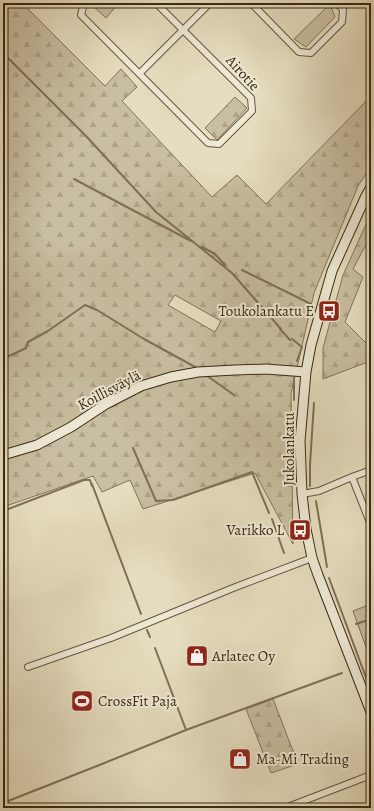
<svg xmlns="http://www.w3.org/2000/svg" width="374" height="811" font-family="Alegreya,serif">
	<defs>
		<pattern id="forest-firs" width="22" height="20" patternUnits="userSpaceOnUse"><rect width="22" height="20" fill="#c8bea1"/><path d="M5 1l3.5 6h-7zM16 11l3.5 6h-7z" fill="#ada38a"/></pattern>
	</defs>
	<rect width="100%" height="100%" fill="#e5ddbf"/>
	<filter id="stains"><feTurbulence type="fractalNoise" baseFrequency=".005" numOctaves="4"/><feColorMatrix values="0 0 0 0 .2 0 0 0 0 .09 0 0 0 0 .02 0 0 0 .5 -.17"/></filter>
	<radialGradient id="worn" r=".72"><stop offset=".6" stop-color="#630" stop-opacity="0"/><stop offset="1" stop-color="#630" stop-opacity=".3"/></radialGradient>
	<path fill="#c8bea1" stroke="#817458" d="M98 3H117L118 4 106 18 94 7Z
		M330 4 335 17 306 47 294 39Z"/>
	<path fill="url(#forest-firs)" stroke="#817458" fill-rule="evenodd" d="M3 3H22L105 86 121 69 137 87 122 101 212 197 237 175 266 204 371 96V166L358 186 314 293 291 394 293 544 255 473 143 509 130 480 102 492 93 476 3 507ZM175 295 221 321 215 332 168 305Z
		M235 97 247 108 217 140 205 128Z
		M368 220 371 222V235L353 269 363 277 345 322 371 348V364L365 363 323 379V348L343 275Z
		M371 604V661L353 611Z
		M273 699 298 764 271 773 246 709Z"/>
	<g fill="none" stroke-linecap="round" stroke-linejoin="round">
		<path stroke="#7e7056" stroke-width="2" d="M3 53 85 135 156 212 232 273 281 329
			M74 179 191 241
			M202 247 215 254 225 265
			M242 270 311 304
			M280 329 290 340
			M292 339 302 347 297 361
			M3 359 26 348 28 342 48 331 85 305 97 310 144 339 197 368
			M206 375 234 395
			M294 378V400
			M133 448 156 501 173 500 252 472 269 513
			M92 484 141 614
			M310 486V464L314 403
			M316 501 327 567
			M3 511 84 480H90L92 486
			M272 519 284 553
			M329 578 371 691
			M356 624 371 619
			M147 630 150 637
			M155 648 186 730
			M3 803 102 764 186 730 342 673"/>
		<g stroke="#65563c" stroke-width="8">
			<path id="street" d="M84 3 81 15 208 143 219 144 252 111 251 98 156 3
				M251 3 299 52 311 53 342 22 343 9 336 3
				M140 73 210 3
				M352 477 371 525
				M302 494 319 491 352 477 371 470
				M28 667 111 638 233 588 312 558
				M285 808 371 775"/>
		</g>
		<g stroke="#3a2910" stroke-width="11">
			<path id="secondary" d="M371 187 365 198 332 271 311 345 306 372 300 441 302 494 306 529 312 558 318 575 371 712
				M3 455 37 445 71 427 106 404 141 386 171 377 198 372 235 370 266 369 306 372"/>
		</g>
		<use href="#street" stroke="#eee9d5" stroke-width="6"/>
		<use href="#secondary" stroke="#eee9d5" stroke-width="9"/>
	</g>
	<defs>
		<g id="bus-square" transform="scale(1.15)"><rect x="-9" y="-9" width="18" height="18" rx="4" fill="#8f2418" stroke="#eee9d5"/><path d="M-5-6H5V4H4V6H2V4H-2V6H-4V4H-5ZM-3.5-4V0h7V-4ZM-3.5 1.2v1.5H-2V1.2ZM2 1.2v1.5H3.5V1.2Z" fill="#fff"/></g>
		<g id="shop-square" transform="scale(1.15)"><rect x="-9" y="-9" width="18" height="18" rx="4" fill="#8f2418" stroke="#eee9d5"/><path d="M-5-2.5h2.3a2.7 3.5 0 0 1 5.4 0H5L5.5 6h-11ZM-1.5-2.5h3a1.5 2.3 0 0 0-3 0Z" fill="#fff"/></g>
		<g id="stadium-square" transform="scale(1.15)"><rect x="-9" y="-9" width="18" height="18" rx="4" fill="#8f2418" stroke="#eee9d5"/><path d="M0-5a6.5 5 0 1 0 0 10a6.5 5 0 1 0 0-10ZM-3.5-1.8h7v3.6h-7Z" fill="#fff"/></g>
	</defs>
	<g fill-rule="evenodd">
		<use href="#bus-square" x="329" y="311"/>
		<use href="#bus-square" x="300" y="530"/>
		<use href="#shop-square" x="197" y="656"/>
		<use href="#stadium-square" x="82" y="701"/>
		<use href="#shop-square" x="240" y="759"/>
	</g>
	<g text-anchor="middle" stroke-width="4" stroke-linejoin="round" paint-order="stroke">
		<g font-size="15" fill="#3a2910" stroke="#eee9d5">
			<text transform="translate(243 73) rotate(48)" y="5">Airotie</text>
			<text transform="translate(109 390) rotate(-28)" y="5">Koillisväylä</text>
			<text transform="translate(289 449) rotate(-90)" y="5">Jukolankatu</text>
		</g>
		<g font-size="15" fill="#3a2910" stroke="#eee9d5" text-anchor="start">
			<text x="314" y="316" text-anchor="end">Toukolankatu E</text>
			<text x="284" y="535" text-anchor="end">Varikko L</text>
			<text x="212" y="661">Arlatec Oy</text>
			<text x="98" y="706">CrossFit Paja</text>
			<text x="256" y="764">Ma-Mi Trading</text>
		</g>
	</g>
	<rect width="374" height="811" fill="none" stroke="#e5ddbf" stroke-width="16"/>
	<rect x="4" y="4" width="366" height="803" fill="none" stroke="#3a2910" stroke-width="2"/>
	<rect x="8" y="8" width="358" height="795" fill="none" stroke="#3a2910"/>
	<rect width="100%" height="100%" filter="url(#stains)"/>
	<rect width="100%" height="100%" fill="url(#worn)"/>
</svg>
